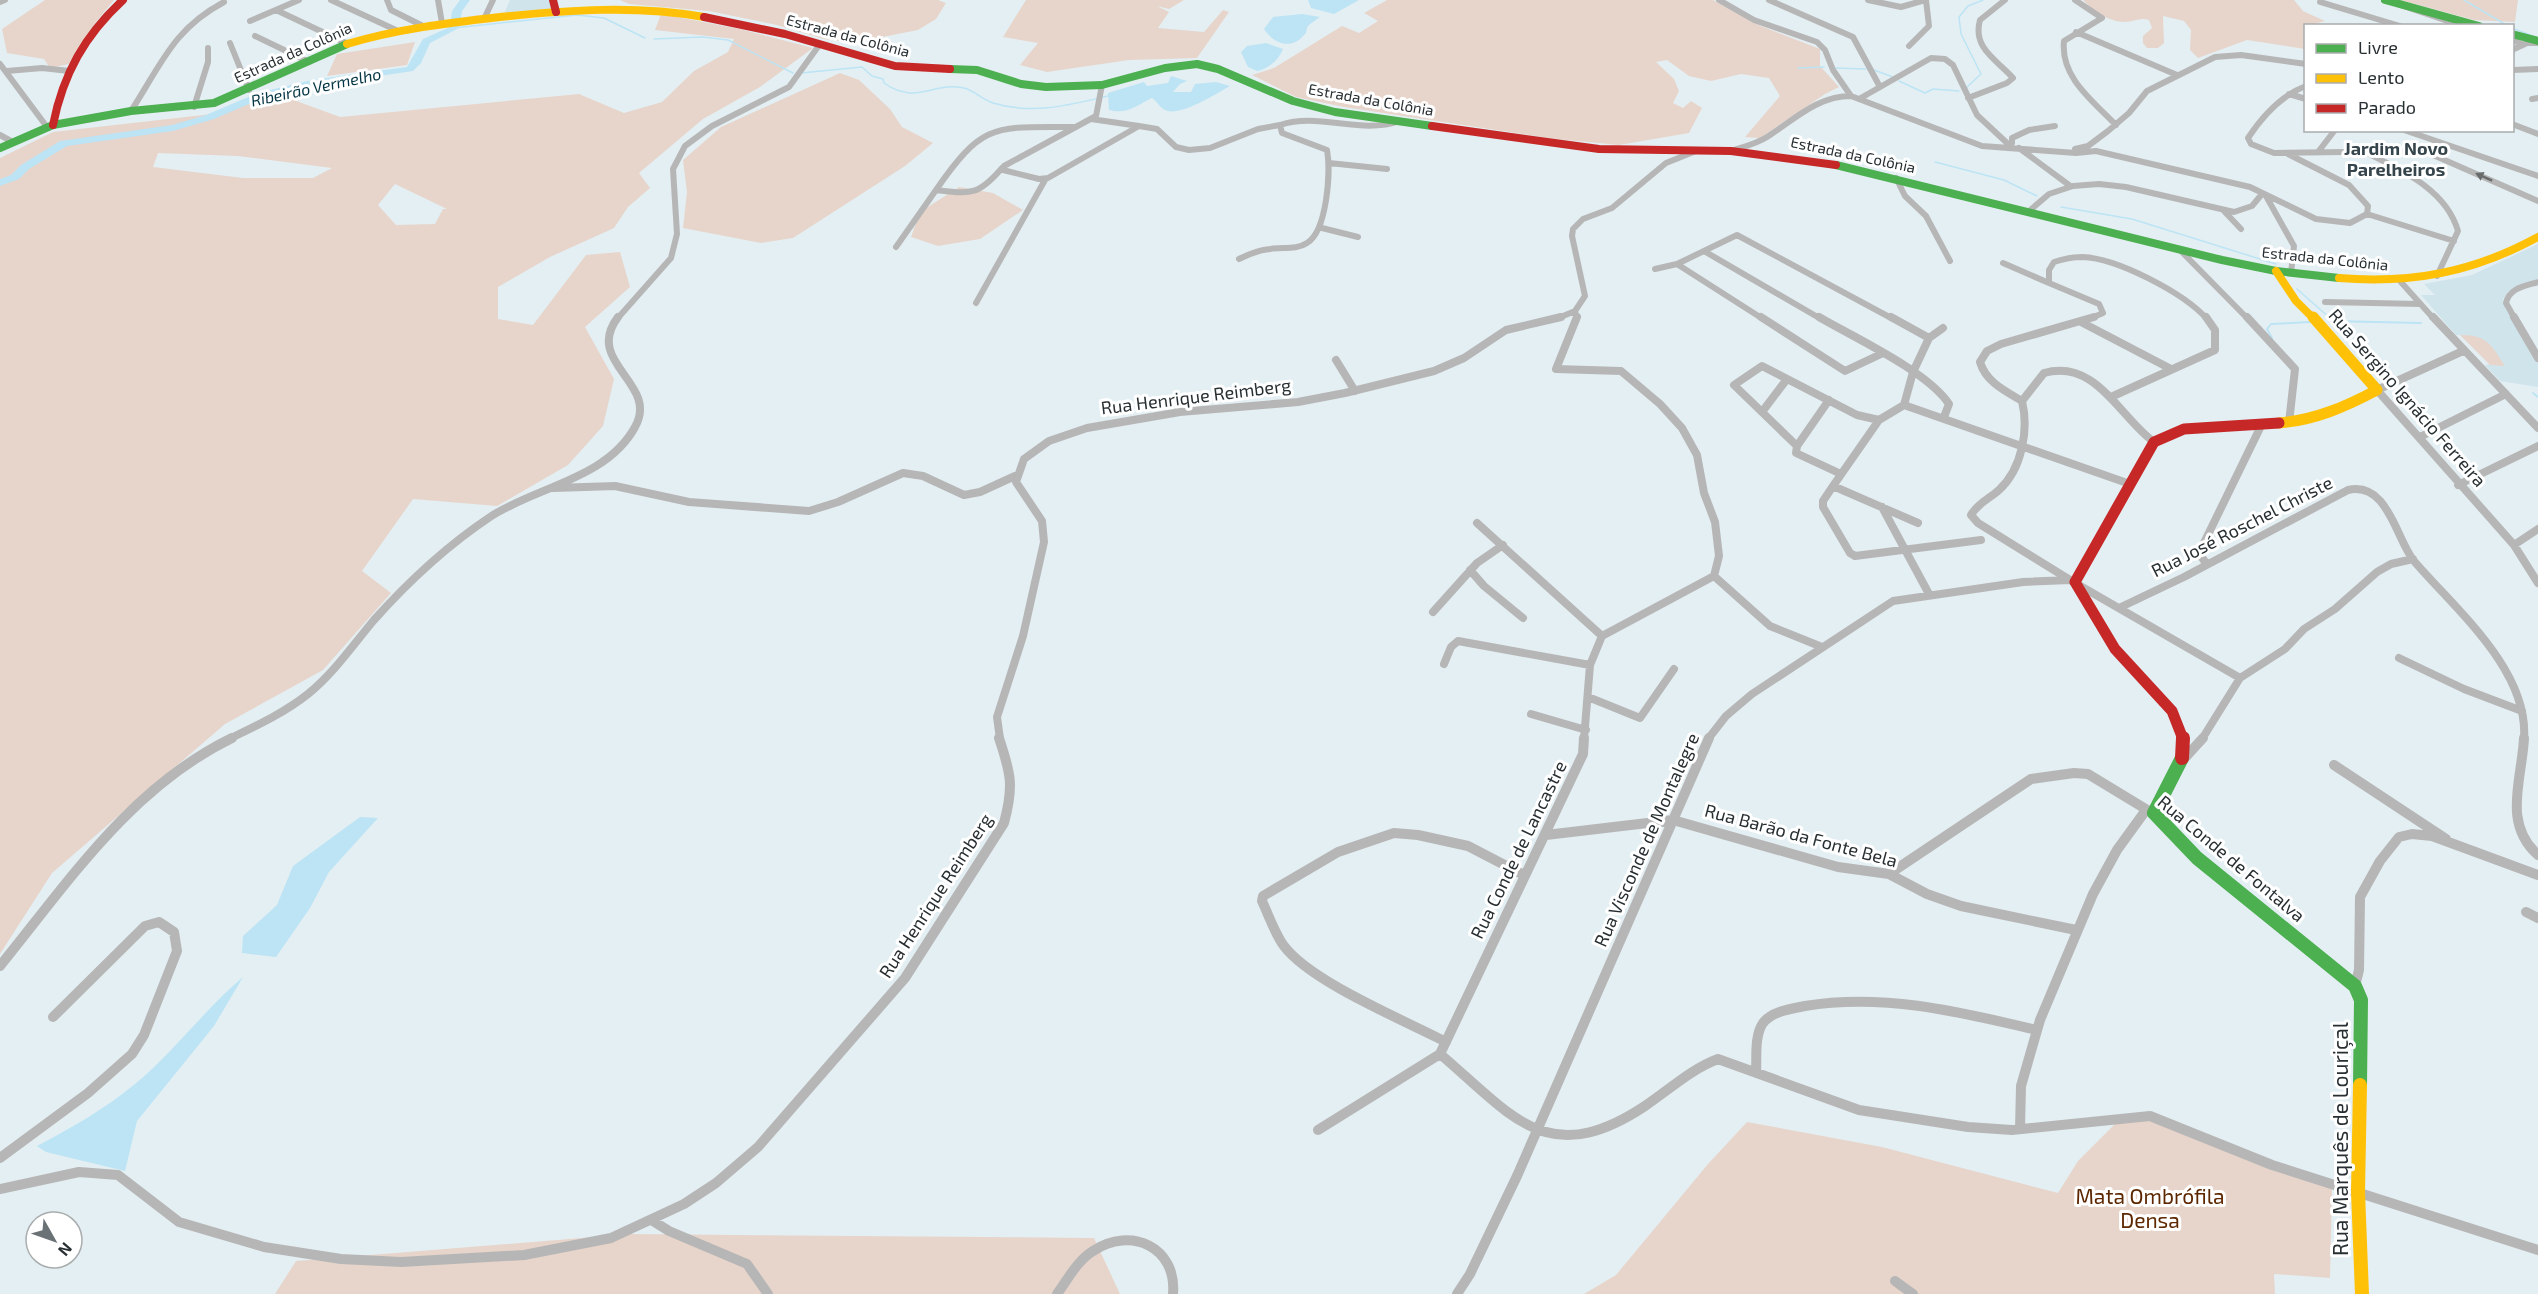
<svg xmlns="http://www.w3.org/2000/svg" width="2538" height="1294" font-family="'Exo 2',sans-serif">
	<rect width="100%" height="100%" fill="#e4eff3"/>
	<path fill="#d0e4ec" d="M510 0H550L552 10 503 16Z
		M2538 244V279L2509 291 2503 299 2538 364V387L2500 381 2485 365 2490 364 2460 335H2456L2421 295H2435L2424 284 2472 275Z"/>
	<path fill="#e7d5cb" fill-rule="evenodd" d="M45 0H114L95 23 69 64 50 68 44 59 7 53 2 29Z
		M620 0H938L946 3 936 19 918 30 851 43 824 39 777 25 709 11 629 4Z
		M1026 0H1184L1169 9 1157 6 1169 12 1158 28 1204 32 1223 10 1229 12 1197 58 1129 60 1047 72 1020 65 1038 43 1003 37Z
		M1387 0H1713L1761 26 1820 49V66L1839 87 1825 94 1760 138 1745 137 1780 96 1769 78 1741 74 1711 81 1689 76 1667 60 1656 62 1674 79 1679 91 1673 103 1683 108 1691 101 1702 108 1689 133 1619 145 1556 139 1344 107 1296 97 1252 75 1274 68 1342 26 1359 33 1378 21 1364 13Z
		M2083 0H2294L2303 11 2325 21 2306 26 2305 49 2247 40 2198 58 2190 50 2191 30 2184 21 2163 16 2164 43 2158 48H2147L2143 43V36L2152 28 2149 20C2140 17 2134 22 2125 22 2109 22 2093 11 2083 0Z
		M2400 0H2518L2515 22 2474 20Z
		M661 14 740 29 813 48 760 87 703 119 639 173 650 188 628 207 614 228 550 257 498 287V319L533 325 586 255 620 252 630 287 585 327 614 379 603 426 568 465 497 506 413 499 362 571 391 593 323 670 225 724 52 873 0 954V158L53 132 212 114 280 95 340 117 579 94 624 113 662 102 694 71 728 52 734 39 655 30ZM158 153 238 156 332 168 313 178H243L153 167ZM395 184 447 209H443L435 224 396 225 378 205Z
		M415 42 407 65 327 76 337 54Z
		M840 73 859 80 890 109 902 127 933 143 905 166 793 238 761 243 683 228 687 192 683 160 721 127Z
		M959 187 993 193 1023 210 980 239 938 246 911 237 920 212Z
		M2460 335C2487 334 2492 346 2505 366L2490 365Z
		M2144 1116 2332 1187 2330 1278 2274 1274 2275 1294H1584L1616 1275 1708 1164 1747 1122 1882 1147 2058 1193 2078 1161 2119 1120Z
		M631 1234 1094 1238 1120 1294H275L296 1261Z"/>
	<path fill="#bce4f4" d="M1308 0H1359L1334 14 1311 8Z
		M1302 14 1320 17C1316 20 1311 23 1308 26 1306 29 1307 33 1304 35 1291 51 1273 43 1264 29L1273 17Z
		M1266 43 1283 49C1278 61 1269 68 1257 71L1248 67 1241 52 1247 46Z
		M1171 76 1187 81 1180 84 1173 92H1191L1195 84 1216 82 1230 86C1217 93 1175 121 1162 108 1158 105 1157 101 1152 98 1137 105 1128 115 1109 110L1108 93 1144 82 1147 86 1168 83Z
		M360 817 378 818 329 872 310 908 276 957 242 953 243 936 277 905 293 866Z
		M243 977 214 1026 137 1121 125 1171 46 1152 37 1146C71 1128 105 1109 135 1084 173 1053 204 1010 243 977Z"/>
	<g fill="none" stroke-linecap="round" stroke-linejoin="round">
		<path stroke="#bce4f4" stroke-width="1.5" d="M2464 0 2508 26
			M454 28 577 15 604 18 645 38
			M2512 28 2538 38
			M654 39 703 37 728 40 793 73
			M1798 68 1824 67
			M1834 68 1866 69
			M1874 70 1893 77
			M801 73 862 67 872 76 883 79 884 83C917 106 933 81 964 88 975 91 983 100 993 103 1033 115 1069 105 1108 96
			M1899 81 1925 93 1933 89 1959 91
			M1966 88 1981 74 1961 34 1959 17 1968 6 1983 0
			M1935 162 2004 180 2037 196
			M2061 207 2132 219 2276 264
			M2297 289 2331 319"/>
		<path stroke="#bce4f4" stroke-width="2" d="M2329 317 2333 321
			M2331 321 2421 323
			M2272 338 2267 329 2271 324 2310 322
			M2533 393 2538 397"/>
		<path fill="#bce4f4" fill-rule="evenodd" d="M460 0H470L462 11 459 28 430 43 421 63 413 71 312 86 265 97 214 119 173 131 67 146 29 169 19 179 0 186V179L11 175 21 165 60 141 172 125 206 115 258 93 312 80 407 67 423 39 450 27 452 11Z"/>
		<path stroke="#b7b6b6" stroke-width="6" d="M331 0 396 30
			M387 0 391 10 423 26
			M438 0 442 23
			M1719 0 1754 20 1817 42 1825 50 1833 70 1851 96
			M1769 0 1853 37 1880 87
			M1868 0 1901 7 1925 0
			M2075 0 2102 18 2064 41C2060 77 2093 101 2116 125
			M2389 1 2462 26
			M0 2 5 0
			M2320 2 2400 26
			M276 10 348 44
			M484 19 493 0
			M250 21 299 0
			M2076 32 2177 75
			M255 36 309 62
			M2512 39 2523 45
			M230 43 249 90
			M1909 46 1929 26 1926 0
			M2512 50 2527 43H2538
			M0 64 47 127
			M2512 70 2538 69
			M7 71 42 68 69 71
			M1102 85 1096 116 1004 166 1003 170 1039 179 1048 178 1139 126 1157 129 1176 147 1189 150 1210 148 1258 129 1280 125
			M2306 86C2282 95 2262 117 2248 138L2251 144 2274 153 2424 151 2538 201
			M2289 94 2306 99
			M1968 98 2007 83 2013 78C1997 60 1972 48 1980 20L2005 0
			M1859 99 1931 58 1945 59 1953 65 1977 115 2007 143
			M2532 99 2538 98
			M194 107 208 62V48
			M131 111C161 65 173 29 224 2
			M1091 119 1139 126
			M2512 124 2538 134
			M2404 130 2538 176
			M0 135 11 141
			M2012 143V138L2029 130 2055 126
			M2019 148 2069 185
			M2075 149 2088 146 2108 131 2129 113 2147 91 2215 57 2241 55 2306 64
			M1731 151C1743 147 1756 144 1767 137 1794 120 1817 96 1851 96L1982 146 2076 153 2096 151 2250 187 2316 219 2350 223 2367 214 2368 206 2349 185 2288 154
			M2318 152 2335 130
			M2365 152C2401 170 2446 189 2458 231L2437 276
			M1329 163 1387 169
			M1896 178 1905 196 1926 216 1950 261
			M936 190C983 122 994 127 1073 127
			M2266 196 2294 246 2291 273
			M2224 211 2241 229
			M2028 212 2049 194 2073 186 2099 184 2126 187 2234 212 2252 206 2262 194
			M2367 214 2454 241
			M1322 228 1358 237
			M896 247 936 190C971 194 978 196 1002 168
			M2179 249 2248 319
			M1704 251 1821 319
			M1239 259C1249 254 1259 250 1270 249 1282 247 1297 250 1307 243 1327 231 1331 172 1327 150L1282 133 1280 125C1320 112 1360 135 1400 121
			M2003 263 2049 283
			M1677 264 1763 319
			M1655 269 1677 264 1737 235 1893 319
			M2400 281 2434 319
			M2325 302 2420 304
			M976 303 1045 180
			M1575 311 1577 319
			M617 319 671 258 677 234 673 169 685 146 712 126 789 87 820 44
			M1556 319 1575 311 1585 296 1572 236 1573 229 1583 219 1612 208 1666 163 1696 151
			M2089 319 2103 313 2099 304 2049 283V270L2054 262C2063 259 2072 257 2082 257 2117 258 2184 293 2207 319
			M2515 319 2506 303C2509 288 2525 286 2538 282"/>
		<path stroke="#b7b6b6" stroke-width="8" d="M1577 317 1556 369 1621 371 1660 404 1682 428 1697 455 1704 493 1715 522 1719 556 1714 576 1770 626 1822 647
			M1761 317 1845 371 1881 354
			M1819 317C1855 338 1927 371 1949 404L1944 417
			M1891 317 1929 338 1943 328
			M2247 317 2295 369 2289 423
			M2433 317 2538 428
			M2514 317 2538 358
			M2081 322 2171 369
			M2463 351 2377 390 2514 545 2538 583
			M1336 360 1355 391
			M2111 397 2215 350V330L2206 317
			M2022 401C2005 391 1986 382 1980 362L1987 351 2001 344 2094 317
			M2022 401C2029 430 2022 469 1999 490 1989 499 1978 503 1971 515L1978 523 2070 580 2240 678
			M2022 401 2044 373C2096 358 2120 418 2154 442
			M1904 405 2130 484
			M1762 412 1787 379
			M1879 420 1904 405 1913 372 1929 338
			M2420 437 2506 394
			M1797 446 1829 400
			M2458 485 2538 446
			M1833 486 1879 420 1857 415 1762 366 1734 385 1797 446 1796 453 1841 474
			M554 488 615 486 689 502 809 511 838 502 903 473 923 476 964 495 980 492 1015 476
			M1882 507 1929 594
			M1477 523 1602 636
			M1918 523 1833 486 1823 501V507L1850 553 1855 556 1981 540
			M2514 545 2538 529
			M2206 563 2200 555 2201 549 2261 426
			M1470 570 1484 586 1523 618
			M2121 607 2184 577 2348 490C2388 481 2396 539 2414 561 2455 609 2529 670 2524 739
			M1433 612 1477 563 1503 545
			M2399 658 2464 689 2522 711
			M1444 664 1451 647 1458 641 1590 665
			M1588 697 1640 718 1674 669
			M1531 714 1586 730
			M229 739C256 726 284 713 308 694 334 673 353 645 374 620 408 582 448 545 490 517 535 487 607 479 635 427 660 383 583 363 618 317
			M1000 739 997 717 1023 636 1044 542 1042 521 1016 482 1024 459 1049 441 1087 428 1180 412 1298 402 1345 393 1434 371 1464 358 1506 330 1561 317
			M1584 739 1590 665 1602 636 1714 576
			M1708 739 1726 716 1752 694 1893 601 2023 582 2070 580
			M2202 739 2240 678 2285 649 2304 629 2335 609 2377 572 2391 564 2413 559"/>
		<path stroke="#b7b6b6" stroke-width="10" d="M2524 738C2522 780 2502 823 2538 855
			M2182 761 2203 738
			M2334 765 2446 839
			M1546 835 1673 820 1838 867 1889 874 1927 894 1961 906 2076 930
			M1889 874 2031 779 2074 773 2088 774 2149 811
			M2526 912 2538 918
			M0 966C69 881 131 787 232 738
			M2355 986 2359 970 2360 897 2380 861 2399 837 2412 834 2432 836 2538 875
			M1446 1042C1404 1020 1311 982 1284 946 1275 934 1269 916 1262 901L1263 896 1338 852 1394 833 1418 835 1468 846 1524 875
			M1440 1054C1512 1115 1547 1171 1645 1106 1669 1090 1691 1069 1718 1059L1859 1110 1968 1127 2012 1130 2150 1116 2272 1165 2538 1250
			M1756 1073C1757 1058 1754 1036 1763 1023 1772 1011 1791 1009 1805 1006 1884 993 1960 1012 2037 1030
			M2020 1129 2021 1086 2040 1020 2093 894 2117 850 2146 810
			M1318 1130 1440 1054 1583 754 1584 738
			M0 1158 88 1093 132 1054 144 1035 177 951 174 932 159 922 145 926 53 1017
			M0 1189 79 1172 118 1175 179 1222 264 1247 341 1259 401 1262 524 1255 611 1238 684 1204 716 1183 758 1147 905 978 1004 823C1014 786 1011 774 999 738
			M653 1221 669 1231 747 1264 768 1294
			M1895 1281 1913 1294
			M1057 1294C1068 1279 1077 1261 1093 1251 1131 1226 1177 1247 1173 1294
			M1457 1294 1470 1274 1517 1176 1709 738"/>
		<path stroke="#4caf50" stroke-width="8" d="M2385 0 2479 26
			M2512 34 2538 41
			M950 69 977 70 1021 84 1046 87 1102 85 1165 68 1197 64 1218 69 1293 101 1335 112 1432 126
			M0 148 53 125 131 111 214 103 347 44
			M1836 165 2222 260 2276 271 2339 278"/>
		<path stroke="#4caf50" stroke-width="14" d="M2182 758 2154 813 2197 858 2355 986 2361 1000 2360 1085"/>
		<path stroke="#ffc107" stroke-width="8" d="M347 44C397 29 448 23 500 17 568 10 636 5 704 17
			M2276 271 2296 301 2314 319
			M2339 278C2412 284 2474 272 2538 237"/>
		<path stroke="#ffc107" stroke-width="11" d="M2279 423C2315 420 2345 407 2377 390L2313 317"/>
		<path stroke="#ffc107" stroke-width="14" d="M2360 1085 2358 1192 2362 1294"/>
		<path stroke="#c62828" stroke-width="8" d="M553 0 556 12
			M704 17 785 34 895 66 950 69
			M53 125C63 74 85 35 123 0
			M1432 126 1599 149 1731 151 1836 165"/>
		<path stroke="#c62828" stroke-width="11" d="M2183 739 2172 711 2115 649 2075 582 2154 442 2184 429 2279 423"/>
		<path stroke="#c62828" stroke-width="14" d="M2182 758 2183 738"/>
	</g>
	<defs><path id="oneway-solid" d="M-6-.8H1V-3.2L6.5 0L1 3.2V.8H-6Z" transform="scale(1.5)"/></defs>
	<use fill="#686c6d" href="#oneway-solid" transform="translate(2484 177) rotate(-156)"/>
	<g text-anchor="middle" stroke-width="6" stroke-linejoin="round" paint-order="stroke">
		<g font-size="15" fill="#282f32" stroke="#fff">
			<text transform="translate(848 36) rotate(15)" y="5">Estrada da Colônia</text>
			<text transform="translate(293 53) rotate(-24)" y="5">Estrada da Colônia</text>
			<text transform="translate(1371 100) rotate(10)" y="5">Estrada da Colônia</text>
			<text transform="translate(1853 155) rotate(12)" y="5">Estrada da Colônia</text>
			<text transform="translate(2325 259) rotate(6)" y="5">Estrada da Colônia</text>
		</g>
		<g font-size="16" font-style="italic" fill="#043544" stroke="#fff">
			<text transform="translate(316 87) rotate(-12)" y="6">Ribeirão Vermelho</text>
		</g>
		<g font-size="18" font-weight="bold" fill="#35454b" stroke="#fff">
			<text x="2396" y="155">Jardim Novo<tspan x="2396" dy="21">Parelheiros</tspan></text>
		</g>
		<g font-size="18" fill="#282f32" stroke="#fff">
			<text transform="translate(1196 397) rotate(-7)" y="6">Rua Henrique Reimberg</text>
			<text transform="translate(2407 398) rotate(49)" y="6">Rua Sergino Ignácio Ferreira</text>
			<text transform="translate(2242 527) rotate(-27)" y="6">Rua José Roschel Christe</text>
			<text transform="translate(1801 836) rotate(15)" y="6">Rua Barão da Fonte Bela</text>
			<text transform="translate(1647 840) rotate(-66)" y="6">Rua Visconde de Montalegre</text>
			<text transform="translate(1519 850) rotate(-64)" y="6">Rua Conde de Lancastre</text>
			<text transform="translate(2231 859) rotate(40)" y="6">Rua Conde de Fontalva</text>
			<text transform="translate(936 896) rotate(-57)" y="6">Rua Henrique Reimberg</text>
		</g>
		<g font-size="21" fill="#282f32" stroke="#fff">
			<text transform="translate(2341 1139) rotate(-90)" y="7">Rua Marquês de Louriçal</text>
		</g>
		<g font-size="21" fill="#5d2700" stroke="#fff">
			<text x="2150" y="1204">Mata Ombrófila<tspan x="2150" dy="24">Densa</tspan></text>
		</g>
	</g>
	<rect x="2304" y="24" width="210" height="108" fill="#ffffff" stroke="#a9acad" stroke-width="1.5"/>
	<rect x="2316" y="44" width="30" height="9" fill="#4caf50" stroke="#a9acad" stroke-width="1.5"/>
	<text x="2358" y="54" font-size="18" fill="#282f32">Livre</text>
	<rect x="2316" y="74" width="30" height="9" fill="#ffc107" stroke="#a9acad" stroke-width="1.5"/>
	<text x="2358" y="84" font-size="18" fill="#282f32">Lento</text>
	<rect x="2316" y="104" width="30" height="9" fill="#c62828" stroke="#a9acad" stroke-width="1.5"/>
	<text x="2358" y="114" font-size="18" fill="#282f32">Parado</text>
	<g transform="translate(54 1240) rotate(130)"><circle r="28" fill="#ffffff" stroke="#a9acad" stroke-width="1.5"/>
	<path d="M0-4.5L10 22L0 15L-10 22Z" fill="#6a7276"/>
	<text y="-9" font-size="16" font-weight="bold" text-anchor="middle" fill="#282f32">N</text>
	</g>
</svg>
